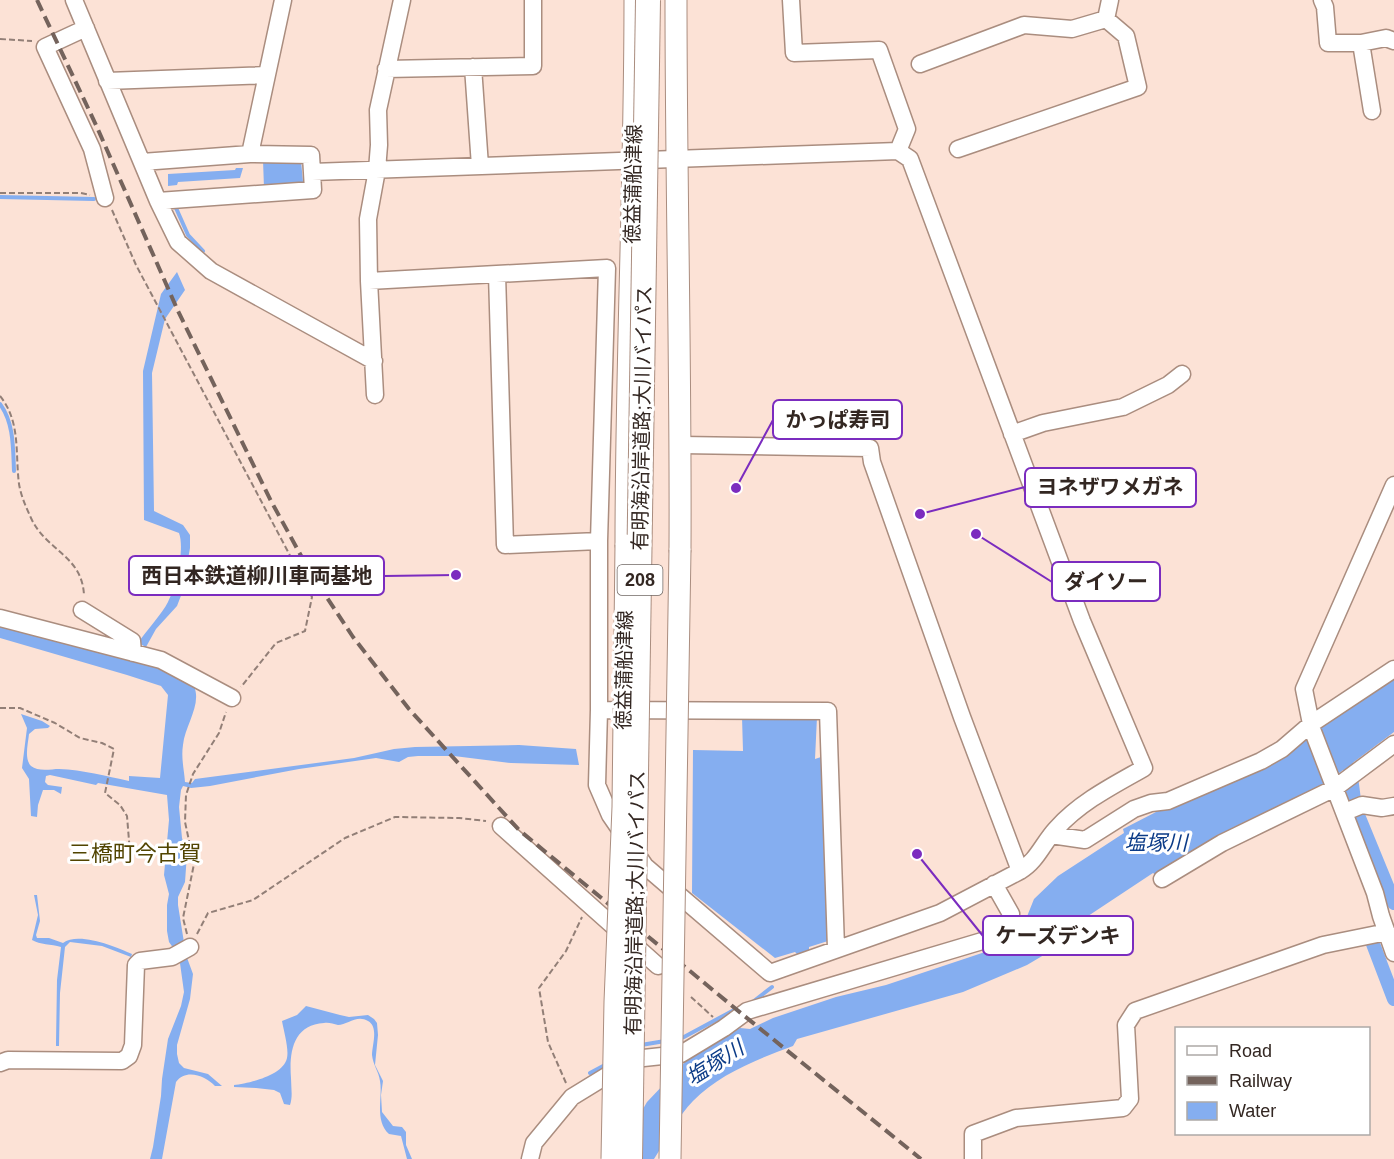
<svg xmlns="http://www.w3.org/2000/svg" width="1394" height="1159" font-family="Arial,'Noto Sans JP',sans-serif">
	<rect width="100%" height="100%" fill="#fce2d6"/>
	<path fill="#85aef0" d="M263 160 301 161 303 182 300 185 264 188Z
		M236 168H243L240 178 178 182 177 185 168 186V174L235 170Z
		M177 272 185 290 165 319 152 373 154 511 183 525 190 535V548L182 593 177 606 156 629 146 647 138 643C146 631 162 614 168 602 176 587 185 549 179 533L144 520 143 371 161 294Z
		M0 623 159 665 194 686C202 705 185 725 183 745 181 758 184 769 185 782L192 783 195 779 354 758 394 749 415 747 519 745 576 749 579 765 511 763 454 756H418L408 757 399 762 376 758 299 769 210 786 191 788 183 786 181 790 179 807 182 838 187 854 185 882 178 897V905L186 955 193 974 190 999 177 1045V1054L179 1063 184 1068 208 1074 222 1086H215C206 1076 186 1068 176 1082L162 1159H150L153 1147 161 1096 162 1079 168 1039 181 1006 184 992 179 956 169 942 167 931V905L169 894 164 875 169 820 167 795 98 783 96 785 50 775 46 776 45 782 48 785 62 787 61 794 54 790H43L38 805 37 817 31 816 29 779 22 768 27 728 21 714 42 721 50 726 48 728 35 729 29 734C28 744 24 759 31 766 38 772 51 769 59 769 83 770 106 776 129 781V776L160 778 168 695 161 686 127 675 0 638Z
		M1394 678V732L1319 788 1156 875 1153 873 1082 920 1080 926 1054 949 1027 965 963 992 797 1039 793 1046C758 1059 719 1074 693 1101 679 1115 665 1142 654 1159H614L647 1102 685 1062 740 1028 750 1029 773 1018 836 997 886 985 1000 947 1022 929 1034 899 1058 876 1124 833 1123 829 1317 729Z
		M742 717H817L815 759 821 757 828 941 809 947V951L798 955 795 952 775 958 692 893 693 750 743 751Z
		M34 895H37L40 921 36 935 37 938H49L63 943C78 931 117 947 132 954L131 957 102 946 70 942 65 947 60 993 59 1046H56V1043L57 980 61 947C51 944 40 945 32 940L38 915Z
		M306 1006 340 1015 349 1017 368 1015 374 1019 377 1023 378 1035 375 1065 383 1081 381 1095 382 1112 393 1126 402 1127 406 1132V1145L412 1159H407L401 1136 389 1134C374 1120 383 1098 380 1081 379 1072 373 1065 372 1055 372 1045 379 1027 368 1021 357 1014 347 1025 338 1025 333 1024 329 1022 324 1023 293 1025 289 1052 291 1078 291 1087 293 1096 290 1105L284 1104 280 1093 274 1090 256 1088 234 1087V1085C249 1083 283 1076 287 1058 289 1049 284 1032 282 1021L297 1015Z"/>
	<g fill="none" stroke-linecap="round" stroke-linejoin="round">
		<path stroke="#85aef0" stroke-width="4" d="M0 197 94 199
			M176 208 188 235 203 251
			M0 404C14 423 13 448 14 471
			M754 1001 772 987
			M679 1038 684 1037 736 1009
			M641 1045 665 1041
			M590 1073 605 1065"/>
		<path stroke="#85aef0" stroke-width="14" d="M1350 769 1355 808 1394 903
			M1373 944 1394 999"/>
		<g stroke="#aa8d7f" stroke-width="19">
			<path id="minor" d="M74 0 158 201 178 242 211 271 374 361
				M791 0 794 53 879 50 907 129 898 151
				M1322 0 1325 7 1328 43H1361L1386 38 1394 41
				M86 28 45 47 92 149 105 198
				M1361 43 1372 111
				M920 64 1024 25 1072 29 1106 19 1110 0
				M473 67 480 166
				M386 69 533 66V0
				M107 81 267 75
				M958 149 1138 87 1126 36 1106 19
				M250 154 283 0
				M142 162 250 154 311 155 313 190 158 201
				M312 172 898 151 910 159 1082 621 1144 768C1114 785 1080 802 1056 829 1043 843 1037 861 1020 871L940 913 770 973 645 866 610 815 597 785 599 710V541L607 268 369 281
				M497 274 505 545 599 541
				M375 395 369 281 368 219 377 170 379 145 378 110 402 0
				M1012 434 1043 423 1123 407 1168 385 1182 374
				M681 445 870 448 872 462 962 717 1020 871
				M1394 485 1304 689 1312 729 1375 893 1381 916 1394 953
				M82 610 132 641 133 653
				M0 618 161 660 232 698
				M599 710 828 711 836 948
				M1345 812 1362 805 1382 808 1394 806
				M501 826 658 966
				M1051 835 1085 840 1134 809 1151 803 1168 801 1261 761 1282 749 1311 724 1394 669
				M1162 879 1222 843 1335 788 1394 744
				M0 1063 8 1060 122 1061 129 1056 133 1045 136 965 140 961 172 957 190 947
				M530 1159 534 1143 572 1097 634 1059 681 1054 724 1028 747 1011 999 936 1011 914 994 884
				M973 1159V1134L1016 1118 1123 1108 1130 1099 1126 1025 1135 1011 1323 945 1387 932"/>
		</g>
		<g stroke="#aa8d7f" stroke-width="23">
			<path id="major" d="M676 0C676 183 681 366 680 550
				M626 545C626 363 635 182 635 0"/>
		</g>
		<path stroke="#927f77" stroke-width="2" stroke-dasharray="6 3" stroke-linecap="butt" d="M0 39 32 41
			M0 193H81L90 195
			M112 210 136 265 312 597 305 631 276 643 241 687
			M0 396C21 422 15 453 19 484 21 496 26 507 31 518 46 551 82 555 84 595
			M0 708H20L55 723 80 738 102 743 114 749 105 793 120 805 127 816 131 865
			M187 934 183 918 194 864 185 822 186 795 193 774 219 733 226 712
			M197 934 208 913 253 900 345 838 395 817 459 818 486 821
			M691 997 713 1017
			M566 1083 548 1042 539 988 566 951 582 917"/>
		<use href="#minor" stroke="#fff" stroke-width="16"/>
		<use href="#major" stroke="#fff" stroke-width="21"/>
		<path stroke="#74635c" stroke-width="4" stroke-dasharray="12 6" stroke-linecap="butt" d="M37 0 96 125 178 311 271 501 310 572 353 637 409 709 519 830 742 1014 921 1159"/>
		<g stroke="#aa8d7f" stroke-width="23" stroke-linecap="butt">
			<path id="major-bridge" d="M612 1159 615 1002 623 807 626 545
				M670 1159 680 550"/>
		</g>
		<g stroke="#aa8d7f" stroke-width="26" stroke-linecap="butt">
			<path id="highway-bridge" d="M630 1159 648 0"/>
		</g>
		<use href="#major-bridge" stroke="#fff" stroke-width="21"/>
		<use href="#highway-bridge" stroke="#fff" stroke-width="24"/>
	</g>
	<g text-anchor="middle" stroke-width="6" stroke-linejoin="round" paint-order="stroke">
		<rect fill="#fff" stroke="#706864" stroke-width="1.5" x="617.5" y="565" width="45" height="30" rx="4.5"/>
		<g font-size="18" font-weight="bold" fill="#332722">
			<text x="640" y="586">208</text>
		</g>
		<g font-size="20" fill="#332722" stroke="#fff">
			<text transform="translate(633 184) rotate(-89)" y="7">徳益蒲船津線</text>
			<text transform="translate(642 418) rotate(-89)" y="7">有明海沿岸道路;大川バイパス</text>
			<text transform="translate(624 670) rotate(-89)" y="7">徳益蒲船津線</text>
			<text transform="translate(635 903) rotate(-89)" y="7">有明海沿岸道路;大川バイパス</text>
		</g>
		<g font-size="21" font-style="italic" fill="#0b3b87" stroke="#fff">
			<text x="1156" y="850">塩塚川</text>
			<text transform="translate(715 1063) rotate(-32)" y="7">塩塚川</text>
		</g>
		<g font-size="22" fill="#514400" stroke="#fff">
			<text x="135" y="861">三橋町今古賀</text>
		</g>
	</g>
	<path fill="none" stroke="#7b2cbf" stroke-width="2" d="M736 488L773 420M920 514L1025 487M456 575L384 576M976 534L1052 582M917 854L983 936"/>
	<g fill="#7b2cbf" stroke="#fff" stroke-width="2">
		<circle cx="736" cy="488" r="6"/>
		<circle cx="920" cy="514" r="6"/>
		<circle cx="456" cy="575" r="6"/>
		<circle cx="976" cy="534" r="6"/>
		<circle cx="917" cy="854" r="6"/>
	</g>
	<g fill="#fff" stroke="#7b2cbf" stroke-width="2">
		<rect x="773" y="400" width="129" height="39" rx="6"/>
		<rect x="1025" y="468" width="171" height="39" rx="6"/>
		<rect x="129" y="556" width="255" height="39" rx="6"/>
		<rect x="1052" y="562" width="108" height="39" rx="6"/>
		<rect x="983" y="916" width="150" height="39" rx="6"/>
	</g>
	<g font-size="21" text-anchor="middle" font-weight="bold" fill="#332722">
		<text x="838" y="427">かっぱ寿司</text>
		<text x="1110" y="494">ヨネザワメガネ</text>
		<text x="257" y="583">西日本鉄道柳川車両基地</text>
		<text x="1106" y="589">ダイソー</text>
		<text x="1058" y="943">ケーズデンキ</text>
	</g>
	<rect x="1175" y="1027" width="195" height="108" fill="#ffffff" stroke="#ada9a7" stroke-width="1.5"/>
	<rect x="1187" y="1046" width="30" height="9" fill="#ffffff" stroke="#ada9a7" stroke-width="1.5"/>
	<text x="1229" y="1057" font-size="18" fill="#332722">Road</text>
	<rect x="1187" y="1076" width="30" height="9" fill="#74635c" stroke="#ada9a7" stroke-width="1.5"/>
	<text x="1229" y="1087" font-size="18" fill="#332722">Railway</text>
	<rect x="1187" y="1102" width="30" height="18" fill="#85aef0" stroke="#ada9a7" stroke-width="1.5"/>
	<text x="1229" y="1117" font-size="18" fill="#332722">Water</text>
</svg>
